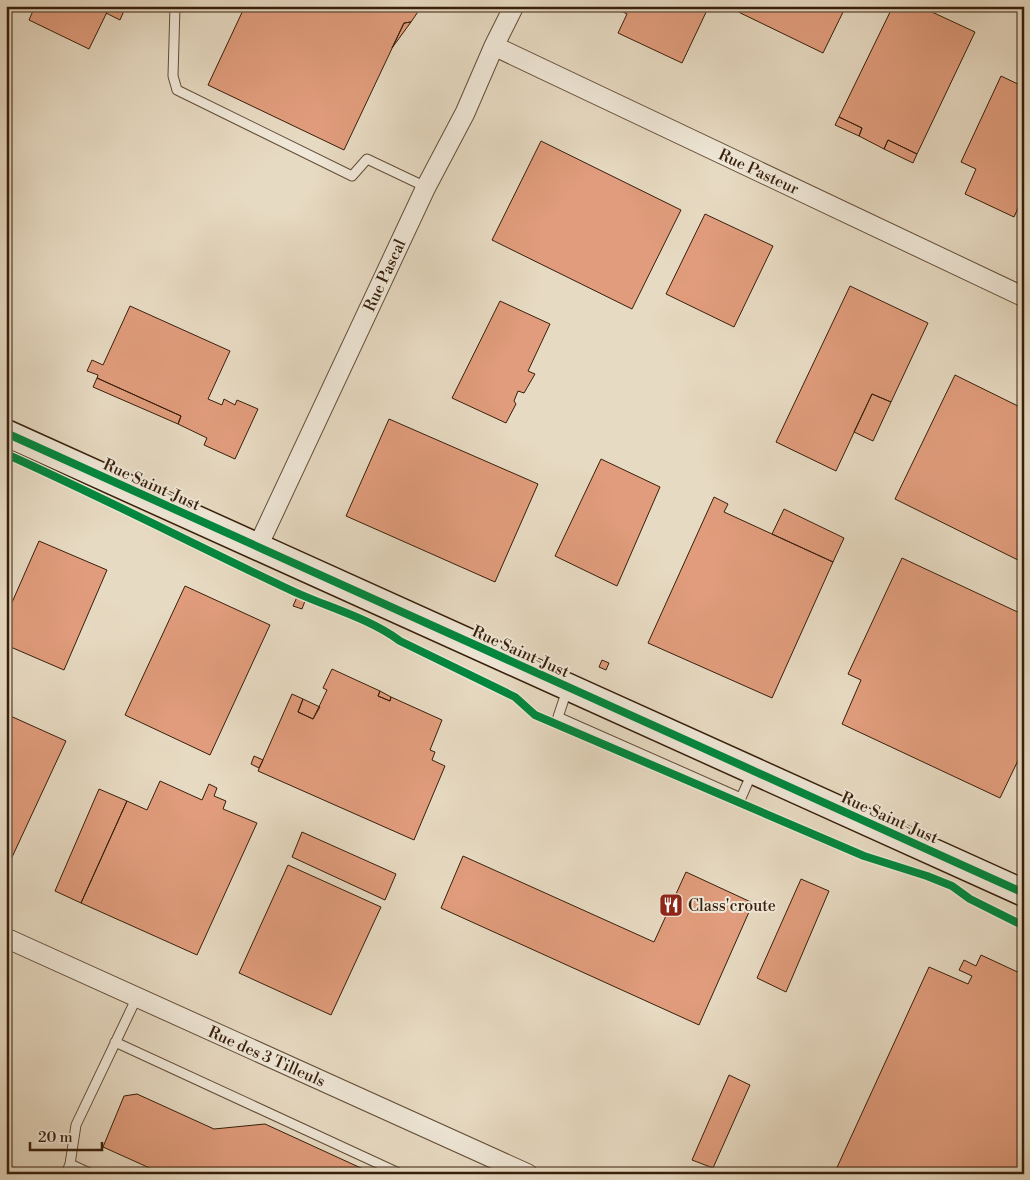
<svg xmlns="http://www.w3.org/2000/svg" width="1030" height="1180" font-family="'Libre Bodoni',serif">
	<rect width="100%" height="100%" fill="#e7dac2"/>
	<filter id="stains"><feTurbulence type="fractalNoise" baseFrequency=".004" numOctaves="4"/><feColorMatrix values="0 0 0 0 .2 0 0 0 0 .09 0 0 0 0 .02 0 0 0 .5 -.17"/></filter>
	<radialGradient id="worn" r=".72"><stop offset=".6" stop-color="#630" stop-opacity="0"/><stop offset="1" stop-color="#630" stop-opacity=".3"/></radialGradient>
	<path fill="#e09c7c" stroke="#371f0a" d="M35 6H110L89 49 29 20Z
		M110 6H126L120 20 106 13Z
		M245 6H422L411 22 404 23 344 150 208 85Z
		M611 6H709L682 63 618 33 627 14Z
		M726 6H846L823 53Z
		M893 6H919L975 32 917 154 888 140 884 149 859 136 862 128 839 117Z
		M411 22 392 48 404 23Z
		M1001 76 1024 87V195L1014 217 965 194 976 169 961 162Z
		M839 117 862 128 859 136 835 125Z
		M888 140 917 154 913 163 884 149Z
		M541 141 681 210 632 309 492 240Z
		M705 214 773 246 734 327 666 294Z
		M850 286 928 323 891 402 872 394 836 471 776 442Z
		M500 301 550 324 528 371 535 374 524 393 518 391 514 401 516 404 506 423 452 398Z
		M130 306 230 351 208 399 222 405 224 399 235 405 237 400 258 409 235 459 204 445 207 438 178 424 181 416 97 378 98 375 87 371 92 360 103 365Z
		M955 375 1024 409V563L895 499Z
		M97 378 181 416 178 424 93 387Z
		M872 394 891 402 873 441 854 432Z
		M389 419 538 484 495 582 346 516Z
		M601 459 660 487 617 586 555 556Z
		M714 497 728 504 724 512 833 562 772 698 648 643Z
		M784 509 844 538 833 562 772 534Z
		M39 541 107 570 64 670 6 645V616Z
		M902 558 1024 615V748L1000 798 842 724 861 680 848 674Z
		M185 586 270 625 210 755 125 715Z
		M297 597 305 601 302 609 293 606Z
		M602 660 609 663 606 670 599 667Z
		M332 669 380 691 378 696 390 701 391 697 442 720 430 750 435 752 432 760 445 766 414 840 258 771 292 694 303 699 298 712 313 719 327 690 323 688Z
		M380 691 391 697 390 701 378 696Z
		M303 699 320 707 313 719 298 712Z
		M6 714 66 741 7 868H6Z
		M254 756 263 760 259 768 251 764Z
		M160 781 202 800 209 784 217 788 214 796 226 801 223 809 257 823 197 955 81 903 127 801 147 810Z
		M99 789 127 801 81 903 55 891Z
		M302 832 396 874 385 900 292 857Z
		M463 856 654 942 686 872 753 903 699 1025 441 908Z
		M288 865 381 907 331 1015 239 973Z
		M801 879 829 891 786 992 757 978Z
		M981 955 1024 975V1166L1020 1174H834L929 967 968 984 972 976 959 970 964 960 976 966Z
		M729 1075 750 1085 713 1168 692 1160Z
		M137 1094 214 1129 265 1124 374 1174H163L103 1147 124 1096Z"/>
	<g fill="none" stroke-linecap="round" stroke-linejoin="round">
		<g stroke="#634e38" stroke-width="11">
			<path id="lane" d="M175 6 173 76 177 90 352 176 367 159 426 187
				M567 690 558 717 741 798 752 773
				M115 1042 401 1174
				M70 1164 92 1174
				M66 1174 70 1164 76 1125 137 997"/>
		</g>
		<g stroke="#634e38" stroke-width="21">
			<path id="street" d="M494 46 1024 297
				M258 546 426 187 465 113 494 46 514 6
				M6 938 528 1174"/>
		</g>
		<g stroke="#371f0a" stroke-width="29">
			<path id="secondary" d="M6 433 1024 893"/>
		</g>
		<use href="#lane" stroke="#efe7d7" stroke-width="9"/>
		<use href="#street" stroke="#efe7d7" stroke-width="19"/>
		<use href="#secondary" stroke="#efe7d7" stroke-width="26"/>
		<g stroke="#efe7d7" stroke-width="11">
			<path id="cycleway" d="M6 433 1024 893
				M6 454C100 496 191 543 284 587 322 606 366 616 400 641L515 697 535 715 864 856 927 876 952 886 970 899 1024 926"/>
		</g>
		<use href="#cycleway" stroke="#00873e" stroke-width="8"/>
	</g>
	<defs>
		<g id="restaurant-square" transform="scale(1.25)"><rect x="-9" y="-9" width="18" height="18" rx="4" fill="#8f2418" stroke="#efe7d7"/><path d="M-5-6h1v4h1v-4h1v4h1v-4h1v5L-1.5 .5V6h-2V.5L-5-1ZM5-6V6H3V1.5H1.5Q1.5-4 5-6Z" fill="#fff"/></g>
	</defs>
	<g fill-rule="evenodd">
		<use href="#restaurant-square" x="671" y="905"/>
	</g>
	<g text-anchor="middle" stroke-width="4" stroke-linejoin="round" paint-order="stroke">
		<g font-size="16" fill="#371f0a" stroke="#efe7d7">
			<text transform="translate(759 171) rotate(25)" y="6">Rue Pasteur</text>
			<text transform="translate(384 275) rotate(-65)" y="6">Rue Pascal</text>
			<text transform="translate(152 484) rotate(24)" y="6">Rue Saint-Just</text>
			<text transform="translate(521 651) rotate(24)" y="6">Rue Saint-Just</text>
			<text transform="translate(890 817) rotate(24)" y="6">Rue Saint-Just</text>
			<text transform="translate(267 1056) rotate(24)" y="6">Rue des 3 Tilleuls</text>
		</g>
		<g font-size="16" fill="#371f0a" stroke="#efe7d7" text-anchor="start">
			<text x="688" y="911">Class'croute</text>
		</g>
	</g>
	<rect width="1030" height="1180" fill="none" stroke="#e7dac2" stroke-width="25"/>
	<rect x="8" y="8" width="1015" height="1165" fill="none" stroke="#371f0a" stroke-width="2.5"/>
	<rect x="12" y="12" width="1005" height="1155" fill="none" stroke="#371f0a"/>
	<path d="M30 1142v8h72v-8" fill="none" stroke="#371f0a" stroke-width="2.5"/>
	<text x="38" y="1142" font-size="15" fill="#371f0a" stroke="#efe7d7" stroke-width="4" paint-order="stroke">20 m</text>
	<rect width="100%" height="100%" filter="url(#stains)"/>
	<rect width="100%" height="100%" fill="url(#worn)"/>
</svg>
